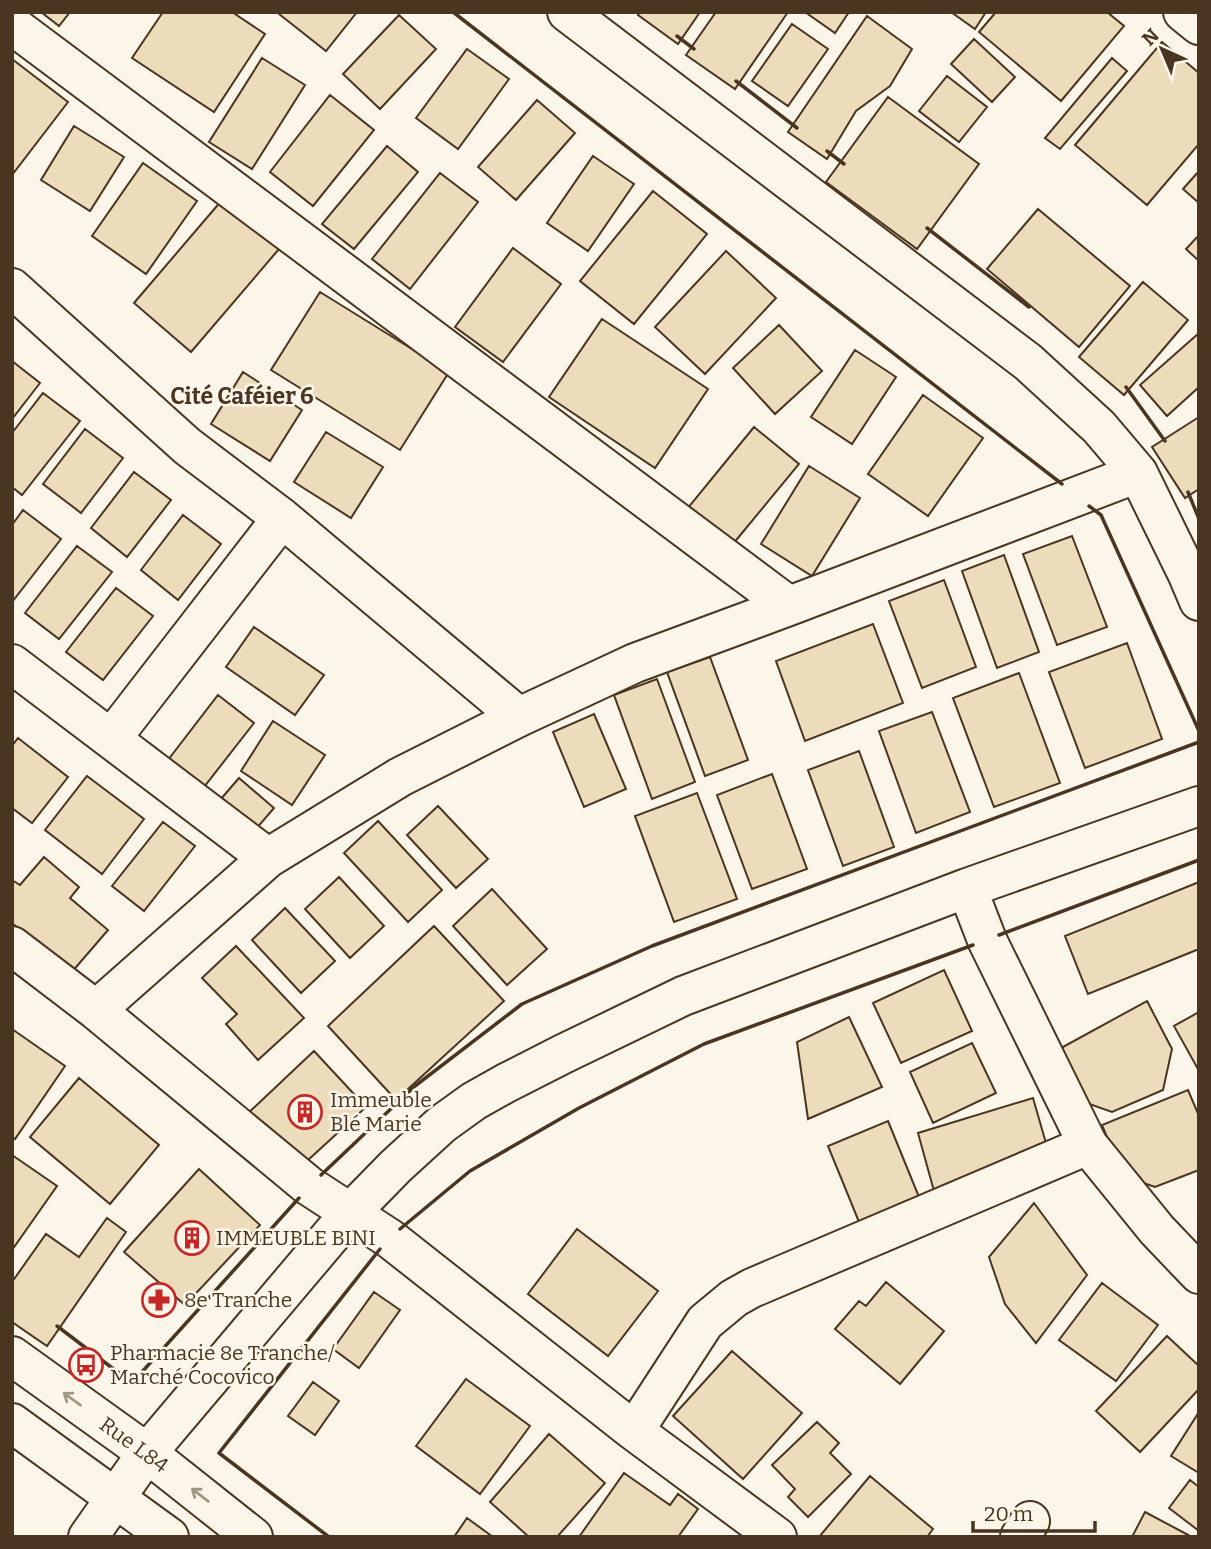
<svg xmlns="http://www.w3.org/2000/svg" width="1211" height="1549" font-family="Bitter,serif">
	<rect width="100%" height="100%" fill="#fbf6e9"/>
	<path fill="#ecdcbc" stroke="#4a3520" stroke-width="2" d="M41 12H70L59 26Z
		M163 12H232L265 34 214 112 132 58Z
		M281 12H357L326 51 279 14Z
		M640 12H700L678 44 638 15Z
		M716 12H788L735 89 686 55Z
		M805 12H849L835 33Z
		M951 12H986L975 29Z
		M996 12H1107L1124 26 1061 101 979 32Z
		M399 15 436 49 380 109 343 74Z
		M867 16 912 49 890 86 856 111 827 159 788 132Z
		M792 24 828 49 788 106 752 81Z
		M974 39 1015 77 992 102 951 64Z
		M1162 42 1199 73V144L1147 205 1075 145Z
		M467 49 509 79 458 149 416 118Z
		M262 58 305 85 252 169 209 142Z
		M1112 58 1127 71 1060 149 1045 138Z
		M12 59 68 102 12 175Z
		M947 76 987 107 959 142 919 111Z
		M330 95 374 130 313 206 270 172Z
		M888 97 979 164 917 249 826 182Z
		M537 100 575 133 516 200 478 167Z
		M74 126 124 157 90 211 41 180Z
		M387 146 418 172 354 249 322 224Z
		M593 156 634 184 588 251 547 223Z
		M143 163 197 201 146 274 92 236Z
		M1199 171V203L1183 189Z
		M440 173 478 202 410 289 372 259Z
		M653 191 707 234 634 324 580 281Z
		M222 200 279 249 191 352 134 303Z
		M1038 209 1130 286 1079 347 987 269Z
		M1199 235V261L1186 249Z
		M513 248 561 284 503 362 455 327Z
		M726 251 776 298 705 374 655 327Z
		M1143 282 1188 320 1124 395 1079 357Z
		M320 292 449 372 400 450 271 370Z
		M602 319 708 389 655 468 549 397Z
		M779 325 822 371 775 414 733 368Z
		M1199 333V387L1167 416 1140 385Z
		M855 350 896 377 852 444 811 417Z
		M12 361 40 383 12 419Z
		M243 372 302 410 270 461 211 424Z
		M43 393 80 421 22 495 12 487V433Z
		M923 395 983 438 928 516 868 474Z
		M1199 417V489L1185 498 1152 447Z
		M754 427 799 464 728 550 683 514Z
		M85 429 123 458 81 513 43 484Z
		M326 432 383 467 351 518 294 482Z
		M809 466 860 498 812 576 761 544Z
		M134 472 171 500 127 557 91 528Z
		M23 510 61 539 12 602V525Z
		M183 515 221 544 178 600 141 570Z
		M1072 536 1107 627 1057 645 1023 554Z
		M77 546 112 572 59 639 25 613Z
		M1004 555 1039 652 997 668 962 571Z
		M944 580 976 667 922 688 889 601Z
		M116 588 153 616 103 680 66 652Z
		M873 624 903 703 805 741 776 661Z
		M254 627 324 675 295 715 226 667Z
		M1127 643 1162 739 1085 768 1049 672Z
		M710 657 748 760 705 776 667 672Z
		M1019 673 1060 783 994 807 953 698Z
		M657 679 695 782 652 799 614 695Z
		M218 695 254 723 204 787 168 760Z
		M932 712 970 812 916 833 879 731Z
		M594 714 626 789 584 807 553 732Z
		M273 721 325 755 292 805 241 771Z
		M18 738 68 777 32 823 12 808V746Z
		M859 751 894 847 843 866 808 770Z
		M772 774 807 869 752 889 717 795Z
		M87 776 144 819 102 874 45 830Z
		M239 778 274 808 249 837 214 807Z
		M697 793 737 899 674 922 635 816Z
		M438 806 488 859 456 888 407 835Z
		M378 821 442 890 408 922 344 853Z
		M163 822 195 846 144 911 112 886Z
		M44 857 79 887 70 898 108 930 71 973 12 923V880L20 885Z
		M339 877 384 926 350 958 305 909Z
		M1199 882V949L1088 994 1065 936Z
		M492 889 547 949 507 985 453 926Z
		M285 908 335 961 301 993 252 940Z
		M434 926 504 1001 396 1100 328 1026Z
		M236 946 304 1018 258 1060 226 1024 237 1014 202 978Z
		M944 970 972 1031 901 1063 873 1003Z
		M1147 1001 1172 1049 1163 1090 1112 1112 1078 1100 1052 1053Z
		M1199 1012V1071L1174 1026Z
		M849 1017 882 1087 808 1119 797 1042Z
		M12 1029 65 1066 15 1139 12 1137Z
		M972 1043 996 1093 933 1123 910 1072Z
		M314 1051 366 1107 296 1171 244 1117Z
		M79 1078 159 1145 110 1204 30 1137Z
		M1188 1090 1199 1116V1170L1155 1187 1123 1176 1102 1125Z
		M1033 1098 1050 1157 934 1191 918 1133Z
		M888 1121 919 1197 859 1222 828 1146Z
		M12 1155 57 1186 12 1250Z
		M199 1169 260 1225 185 1305 124 1252Z
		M1034 1203 1087 1275 1036 1343 1005 1304 989 1257Z
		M107 1218 126 1232 47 1346 12 1322V1282L46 1234 79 1257Z
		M577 1229 658 1291 608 1356 528 1294Z
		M886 1282 944 1331 900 1384 835 1329 859 1301 866 1306Z
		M1102 1283 1158 1325 1116 1381 1059 1340Z
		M374 1292 400 1310 359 1368 333 1349Z
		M1167 1336 1199 1366V1389L1140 1452 1096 1411Z
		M732 1351 802 1413 743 1479 673 1416Z
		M466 1379 530 1426 480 1494 416 1446Z
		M313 1382 339 1401 315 1435 288 1416Z
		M1199 1412V1473L1171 1456Z
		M817 1422 839 1443 830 1453 851 1474 808 1517 788 1497 795 1489 772 1465Z
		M549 1434 605 1483 557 1537H529L490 1502Z
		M624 1473 670 1505 678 1494 698 1509 678 1537H579Z
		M870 1476 933 1529 927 1537H819Z
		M1190 1480 1199 1487V1531L1169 1508Z
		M1145 1512 1192 1537H1132Z
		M467 1518 493 1537H454Z"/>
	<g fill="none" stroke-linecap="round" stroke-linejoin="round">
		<g stroke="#4a3520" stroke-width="42">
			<path id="minor" d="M567 12 1028 362 1099 427 1138 473 1188 575 1199 601
				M1183 12 1199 25
				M12 25 789 606
				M12 288 187 446 282 518 111 739
				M282 518 519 717
				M12 664 268 858
				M967 888 987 940 1088 1145 1157 1230 1199 1274
				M12 946 96 1010 309 1186 389 1238 634 1431 777 1537
				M96 1010 268 858 400 777 519 717 635 663 789 606 1138 473
				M12 1356 147 1453 253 1537
				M12 1423 169 1537
				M634 1431 705 1322 734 1298 752 1288 1088 1145
				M88 1537 147 1453 350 1213 396 1166 442 1124 474 1101 506 1083 563 1054 683 996 967 888 1199 806
				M1020 1537 1030 1521"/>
		</g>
		<use href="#minor" stroke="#fbf6e9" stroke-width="38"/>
		<path stroke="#4a3520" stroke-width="3.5" d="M453 12 1062 484
			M677 36 694 49
			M736 81 797 128
			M827 151 844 164
			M927 228 1029 307
			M1126 387 1165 441
			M1188 492 1199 519
			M1089 506 1101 515 1199 731
			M999 935 1199 860
			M321 1175 415 1086 522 1004 652 946 1199 742
			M400 1229 470 1171 579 1108 704 1044 973 945
			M57 1326 132 1383 299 1198
			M329 1537 219 1453 380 1249"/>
	</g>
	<defs><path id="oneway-shaft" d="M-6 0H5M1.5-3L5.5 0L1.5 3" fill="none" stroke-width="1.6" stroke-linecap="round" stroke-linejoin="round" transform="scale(1.75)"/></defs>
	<g stroke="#a29684">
		<use href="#oneway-shaft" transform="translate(72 1399) rotate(-144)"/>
		<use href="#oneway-shaft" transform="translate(200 1495) rotate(-142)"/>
	</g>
	<defs>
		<g id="building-ring" transform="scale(1.75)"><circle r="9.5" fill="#fbf6e9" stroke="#c62828" stroke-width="1.5"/><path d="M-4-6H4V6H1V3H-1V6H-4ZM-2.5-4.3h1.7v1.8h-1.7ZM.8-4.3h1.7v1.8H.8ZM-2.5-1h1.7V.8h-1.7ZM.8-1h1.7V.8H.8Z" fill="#c62828"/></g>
		<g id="pharmacy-ring" transform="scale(1.75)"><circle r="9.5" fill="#fbf6e9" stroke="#c62828" stroke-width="1.5"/><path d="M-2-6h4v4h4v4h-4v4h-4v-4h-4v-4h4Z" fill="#c62828"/></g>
		<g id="bus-ring" transform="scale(1.75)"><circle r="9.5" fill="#fbf6e9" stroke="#c62828" stroke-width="1.5"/><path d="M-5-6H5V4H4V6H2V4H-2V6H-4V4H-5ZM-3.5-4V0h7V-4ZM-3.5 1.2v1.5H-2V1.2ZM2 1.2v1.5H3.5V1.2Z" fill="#c62828"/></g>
	</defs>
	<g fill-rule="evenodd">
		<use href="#building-ring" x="305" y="1112"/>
		<use href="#building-ring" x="192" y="1238"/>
		<use href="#pharmacy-ring" x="159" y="1300"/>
		<use href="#bus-ring" x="86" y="1365"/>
	</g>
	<g text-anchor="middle" stroke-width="5" stroke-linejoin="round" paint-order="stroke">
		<g font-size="21" fill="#4a3520" stroke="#fbf6e9" text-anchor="start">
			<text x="330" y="1107">Immeuble<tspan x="330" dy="24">Blé Marie</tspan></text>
			<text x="216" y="1245">IMMEUBLE BINI</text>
			<text x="184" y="1307">8e Tranche</text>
			<text x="110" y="1360">Pharmacie 8e Tranche/<tspan x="110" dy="24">Marché Cocovico</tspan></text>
		</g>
		<g font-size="21" fill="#4a3520" stroke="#fbf6e9">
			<text transform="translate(134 1445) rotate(36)" y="7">Rue L84</text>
		</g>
		<g font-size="23" font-weight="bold" fill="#4a3520" stroke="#fbf6e9">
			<text x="242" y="404">Cité Caféier 6</text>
		</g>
	</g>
	<rect width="1211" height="1549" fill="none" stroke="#4a3520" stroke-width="28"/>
	<g transform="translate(1162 49) rotate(316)" stroke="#fbf6e9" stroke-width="5" paint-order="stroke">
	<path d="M0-5L12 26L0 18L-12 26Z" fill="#4a3520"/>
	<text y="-10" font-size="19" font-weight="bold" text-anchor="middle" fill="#4a3520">N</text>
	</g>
	<path d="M973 1521v10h122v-10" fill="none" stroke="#4a3520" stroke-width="3.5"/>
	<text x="984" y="1521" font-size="21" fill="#4a3520" stroke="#fbf6e9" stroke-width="5" paint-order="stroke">20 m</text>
</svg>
